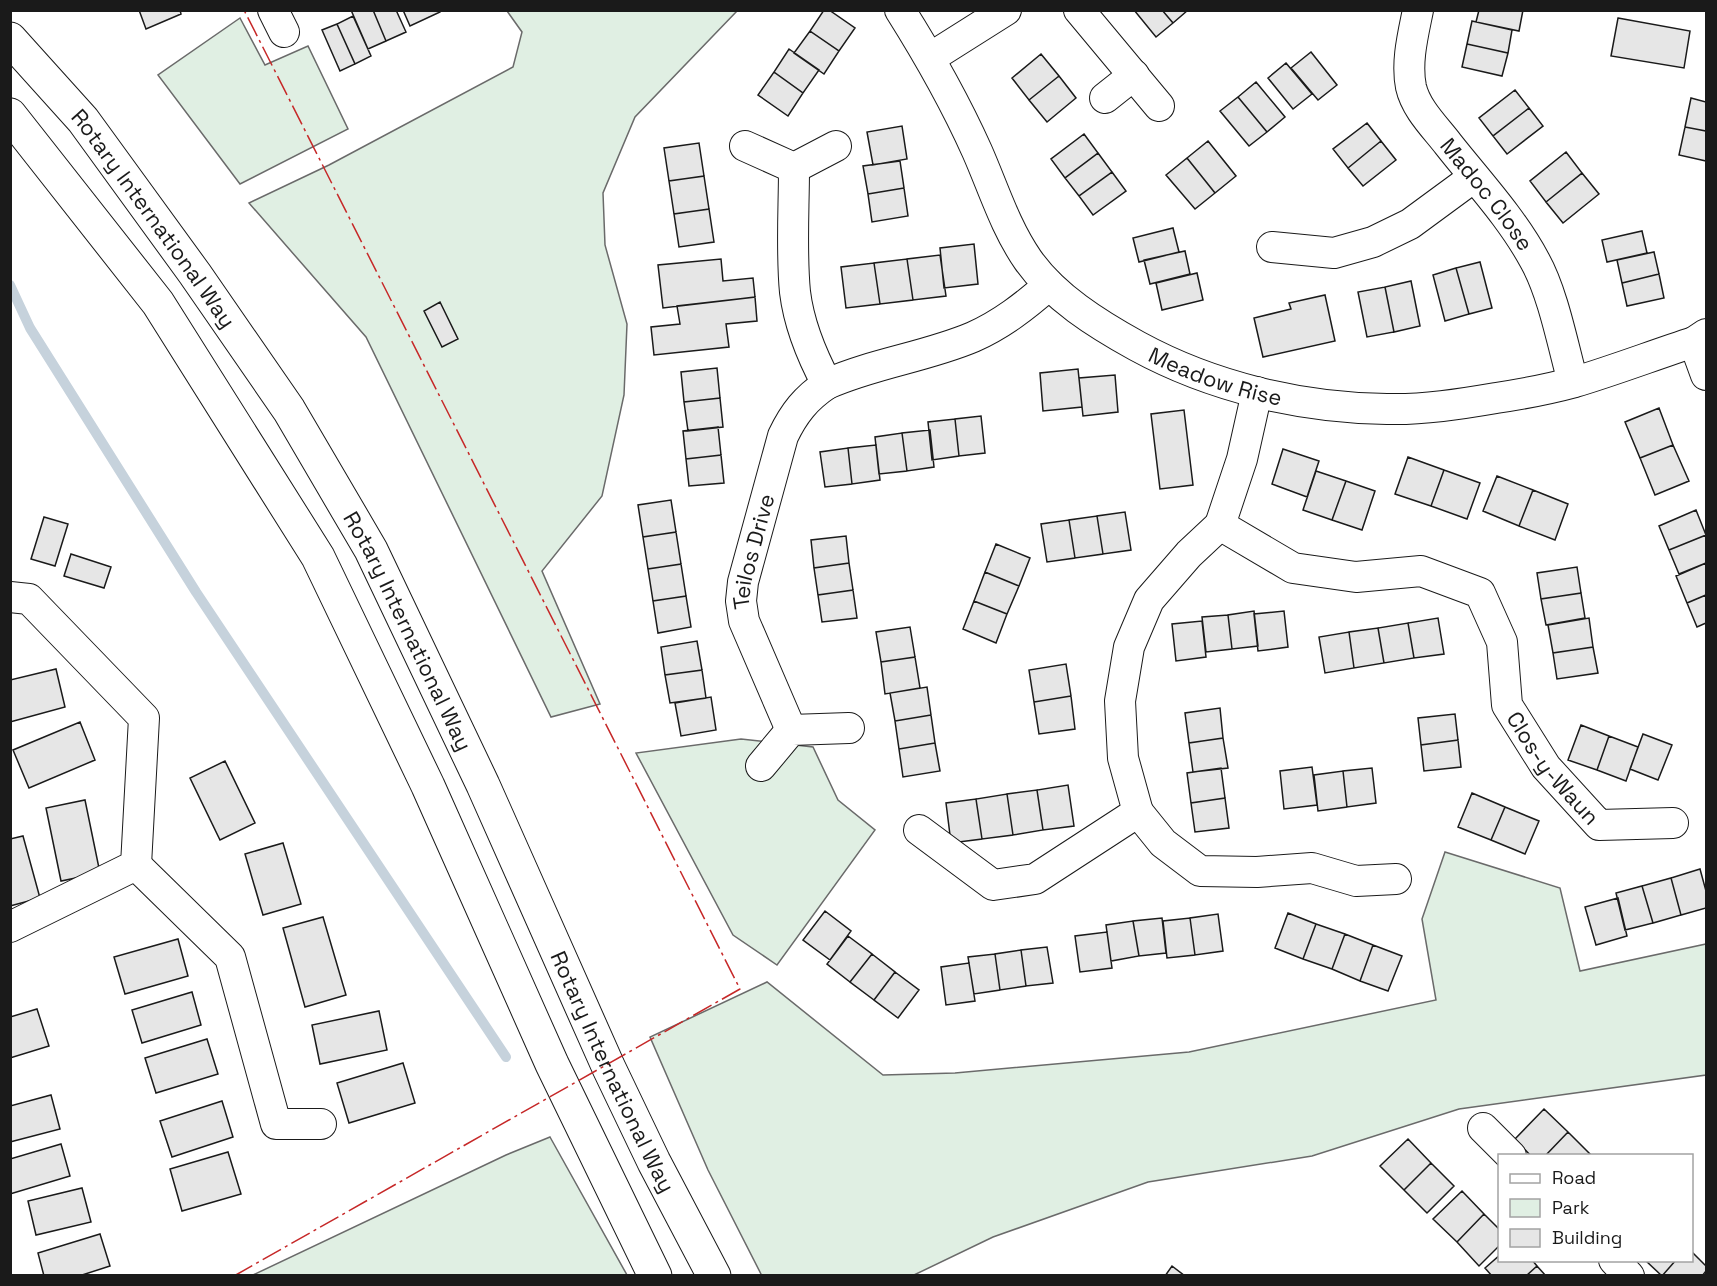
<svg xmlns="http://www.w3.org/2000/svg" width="1717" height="1286" font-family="'Space Grotesk',sans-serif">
	<rect width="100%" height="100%" fill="#fff"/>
	<path fill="#e0efe3" stroke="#6a6a6a" stroke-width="1.5" d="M507 11H737L635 117 603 193 605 245 627 324 624 395 602 496 542 571 600 704 551 717 366 337 249 203 329 165 513 67 522 32Z
		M240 18 265 65 308 46 348 129 240 184 158 75Z
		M741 739 813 747 838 800 875 830 777 965 733 935 636 753Z
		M1445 852 1560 888 1580 971 1706 944V1075L1459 1109 1312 1156 1148 1182 993 1237 914 1275 762 1276 708 1170 650 1037 767 982 883 1075 955 1073 1189 1052 1436 1000 1422 919Z
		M550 1137 627 1275H253L506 1155Z"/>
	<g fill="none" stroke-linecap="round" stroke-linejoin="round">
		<path stroke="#c6d2dc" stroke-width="10" d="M10 285 30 328 196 592 506 1057"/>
	</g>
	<path fill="#e6e6e6" stroke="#1a1a1a" stroke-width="1.5" d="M139 10H180L181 14 146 29Z
		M351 10H373L386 41 368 49Z
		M373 10H396L406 32 386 41Z
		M403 10H440V12L410 26Z
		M824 10H829L855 28 839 51 810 31Z
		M1134 10H1162L1173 23 1156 37Z
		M1162 10H1188L1173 23Z
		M1479 10H1523L1519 31 1476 22Z
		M353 16 371 56 355 64 337 24Z
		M1618 18 1690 31 1684 68 1611 56Z
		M1472 21 1512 30 1508 53 1467 44Z
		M337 24 355 64 340 71 322 30Z
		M810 31 839 51 824 74 794 53Z
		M1467 44 1508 53 1502 76 1462 67Z
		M789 49 819 70 803 93 774 72Z
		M1311 52 1337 85 1318 100 1291 68Z
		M1041 54 1059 76 1029 100 1012 78Z
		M1286 63 1312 94 1293 109 1268 78Z
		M774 72 803 93 788 116 758 95Z
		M1059 76 1076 98 1047 122 1029 100Z
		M1256 82 1285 117 1267 132 1238 97Z
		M1515 90 1529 108 1493 136 1479 118Z
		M1238 97 1267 132 1249 146 1220 111Z
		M1691 98 1706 102V131L1685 127Z
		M1529 108 1543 126 1507 154 1493 136Z
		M1367 123 1381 141 1348 168 1333 149Z
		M902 126 907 159 873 165 867 132Z
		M1685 127 1706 131V161L1679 155Z
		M1084 134 1098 153 1065 178 1051 159Z
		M1208 141 1236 176 1215 193 1187 158Z
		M1381 141 1396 160 1363 186 1348 168Z
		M699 143 704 176 669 181 664 148Z
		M1566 152 1582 173 1546 202 1530 181Z
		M1098 153 1112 172 1079 196 1065 178Z
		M1187 158 1215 193 1195 209 1166 175Z
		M900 161 904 188 868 194 863 166Z
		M1112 172 1126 191 1093 215 1079 196Z
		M1582 173 1599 194 1563 223 1546 202Z
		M704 176 709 209 674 214 669 181Z
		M904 188 908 216 872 222 868 194Z
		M709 209 714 242 679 247 674 214Z
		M1173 228 1179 252 1139 262 1133 238Z
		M1642 231 1647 253 1607 262 1602 240Z
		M974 244 978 284 944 288 940 248Z
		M1185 251 1190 274 1150 284 1144 260Z
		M1654 252 1659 274 1622 283 1617 260Z
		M940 255 946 296 913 300 907 259Z
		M721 259 723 281 753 278 755 297 663 308 658 265Z
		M907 259 913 300 880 304 874 263Z
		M1480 262 1492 308 1469 314 1456 268Z
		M874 263 880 304 846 308 841 267Z
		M1456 268 1469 314 1445 321 1433 275Z
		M1197 273 1203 300 1162 310 1156 283Z
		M1659 274 1664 298 1627 306 1622 283Z
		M1411 281 1420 326 1394 332 1385 287Z
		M1385 287 1394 332 1367 337 1358 292Z
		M1325 295 1335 341 1263 357 1254 318 1291 309 1289 303Z
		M755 297 757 321 726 324 729 347 654 355 651 327 680 324 677 306Z
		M440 302 458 339 442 347 424 311Z
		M717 368 720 398 684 402 681 372Z
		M1078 369 1082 407 1043 411 1040 373Z
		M1115 375 1118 412 1083 416 1079 378Z
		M720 398 723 427 688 431 684 402Z
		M1659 408 1673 445 1640 458 1625 422Z
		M1184 410 1193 485 1160 489 1151 414Z
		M981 416 985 453 959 456 955 419Z
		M955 419 959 456 932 460 928 422Z
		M718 427 721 455 686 459 683 431Z
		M930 430 934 467 907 471 902 433Z
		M902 433 907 471 879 474 875 437Z
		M876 445 880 480 852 484 848 448Z
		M1673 445 1689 481 1655 495 1640 458Z
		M848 448 852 484 825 487 820 452Z
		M1283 449 1319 461 1307 497 1272 484Z
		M721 455 724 483 689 486 686 459Z
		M1408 457 1444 470 1431 506 1395 494Z
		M1444 470 1480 483 1467 519 1431 506Z
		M1316 471 1346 481 1332 520 1303 510Z
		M1497 476 1533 490 1519 526 1483 511Z
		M1346 481 1375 491 1362 530 1332 520Z
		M1533 490 1568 504 1555 540 1519 526Z
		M671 500 676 532 643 537 638 505Z
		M1696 510 1706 535 1669 550 1659 526Z
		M1125 512 1131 550 1103 554 1097 516Z
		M1097 516 1103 554 1075 558 1069 520Z
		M44 517 68 524 55 566 31 559Z
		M1069 520 1075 558 1047 562 1041 524Z
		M676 532 681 564 648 569 643 537Z
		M1706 535V563L1679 574 1669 550Z
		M846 536 849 563 814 568 811 540Z
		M996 544 1030 558 1019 586 985 572Z
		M71 554 111 567 104 588 64 576Z
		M849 563 853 590 818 595 814 568Z
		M1706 563V595L1687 603 1676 576Z
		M681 564 686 596 653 601 648 569Z
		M1577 567 1581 593 1541 599 1537 573Z
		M985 572 1019 586 1007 614 974 601Z
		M853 590 857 618 822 622 818 595Z
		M1581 593 1585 618 1546 625 1541 599Z
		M1706 595V623L1697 627 1687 603Z
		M686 596 691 627 658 633 653 601Z
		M974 601 1007 614 996 643 963 629Z
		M1254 611 1258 646 1232 649 1228 615Z
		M1284 611 1288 647 1258 651 1254 614Z
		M1228 615 1232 649 1206 652 1202 617Z
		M1438 618 1444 654 1414 658 1408 623Z
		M1589 618 1593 647 1553 653 1548 625Z
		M1202 621 1206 657 1176 661 1172 624Z
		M1408 623 1414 658 1384 663 1378 628Z
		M910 627 915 657 881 662 876 632Z
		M1378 628 1384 663 1354 668 1349 632Z
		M1349 632 1354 668 1325 673 1319 637Z
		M697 641 702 670 665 675 661 647Z
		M1593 647 1598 673 1557 679 1553 653Z
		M915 657 920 688 885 694 881 662Z
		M1066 664 1071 696 1034 702 1029 670Z
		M56 669 65 707 10 722V680Z
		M702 670 706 698 670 703 665 675Z
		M927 687 931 715 895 721 890 693Z
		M1071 696 1075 729 1039 734 1034 702Z
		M711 697 716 730 681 736 675 703Z
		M1220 708 1223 738 1189 743 1185 713Z
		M1455 714 1458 740 1421 745 1418 718Z
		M931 715 935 743 899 749 895 721Z
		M80 722 95 760 29 788 13 750Z
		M1581 725 1609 736 1597 770 1568 760Z
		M1643 734 1672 745 1658 780 1630 769Z
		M1609 736 1638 747 1626 781 1597 770Z
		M1223 738 1228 768 1193 772 1189 743Z
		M1458 740 1461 767 1424 771 1421 745Z
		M935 743 940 771 903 777 899 749Z
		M225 761 255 823 220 840 190 778Z
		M1312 767 1317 805 1284 809 1280 771Z
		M1221 768 1225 798 1191 803 1187 773Z
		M1372 768 1376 803 1347 807 1343 771Z
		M1343 771 1347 807 1318 811 1314 775Z
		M1068 785 1074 826 1043 830 1037 790Z
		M1037 790 1043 830 1013 835 1007 794Z
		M1472 793 1505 807 1491 840 1458 827Z
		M1007 794 1013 835 982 839 976 799Z
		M1225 798 1229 828 1195 832 1191 803Z
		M976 799 982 839 951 843 946 803Z
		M85 800 100 873 61 881 46 808Z
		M1505 807 1539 821 1525 854 1491 840Z
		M23 836 40 898 10 906V839Z
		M283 843 301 904 263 915 245 854Z
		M1700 869 1706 891V908L1681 915 1671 878Z
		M1671 878 1681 915 1653 923 1642 886Z
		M1642 886 1653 923 1625 930 1616 893Z
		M1618 898 1627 936 1596 945 1585 907Z
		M825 911 851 931 830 960 803 940Z
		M1288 913 1316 924 1303 959 1275 948Z
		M1218 914 1223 951 1195 955 1190 918Z
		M323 917 346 995 305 1007 283 928Z
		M1162 918 1166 953 1139 956 1133 921Z
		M1190 918 1195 955 1167 958 1163 921Z
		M1133 921 1139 956 1111 961 1106 925Z
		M1316 924 1345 934 1332 969 1303 959Z
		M1107 932 1112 968 1080 972 1075 936Z
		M1345 934 1373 945 1360 981 1332 969Z
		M848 936 872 954 850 982 827 964Z
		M178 939 188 976 125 994 114 957Z
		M1373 945 1402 956 1388 991 1360 981Z
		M1047 947 1053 983 1026 986 1021 950Z
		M1021 950 1026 986 1000 990 995 954Z
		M872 954 895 972 874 1000 850 982Z
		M995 954 1000 990 974 994 968 957Z
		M969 963 975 1001 946 1005 941 967Z
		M895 972 919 990 898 1018 874 1000Z
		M192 992 201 1025 142 1043 132 1010Z
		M37 1009 49 1046 10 1058V1017Z
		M379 1011 387 1050 320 1064 312 1025Z
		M207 1039 218 1074 156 1093 145 1058Z
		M403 1063 415 1103 349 1123 337 1083Z
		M51 1095 60 1129 10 1142V1106Z
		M222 1101 233 1137 172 1157 160 1121Z
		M1544 1109 1568 1132 1545 1156H1531L1515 1139Z
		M1568 1132 1591 1155 1590 1156H1545Z
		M1408 1139 1431 1163 1404 1190 1380 1166Z
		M61 1144 70 1176 10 1194V1159Z
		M228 1152 241 1194 182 1211 170 1169Z
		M1431 1163 1454 1186 1427 1213 1404 1190Z
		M82 1188 91 1222 36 1235 28 1201Z
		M1462 1191 1484 1214 1457 1242 1433 1219Z
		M1484 1214 1500 1230V1245L1479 1266 1457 1242Z
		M100 1234 110 1266 79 1276H44L38 1253Z
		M1692 1252 1706 1266V1271L1702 1276H1662L1676 1260H1692Z
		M1500 1255V1260H1532L1537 1266 1526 1276H1492L1485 1268Z
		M1645 1260H1676L1662 1276Z
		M1172 1266 1185 1276H1165Z
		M1537 1266 1546 1276H1526Z"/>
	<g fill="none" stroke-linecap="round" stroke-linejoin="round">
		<g stroke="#1a1a1a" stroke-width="32">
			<g id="street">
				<path d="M273 10 284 32"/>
				<path id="s1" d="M900 10C929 56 955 102 977 151 993 187 1005 227 1028 260 1054 297 1097 324 1137 346 1212 387 1301 408 1387 409 1423 410 1461 404 1496 398 1523 394 1549 389 1575 382 1615 370 1654 355 1694 342L1706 334"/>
				<path d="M1079 10 1159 106"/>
				<path id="s2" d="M1418 10C1413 35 1406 62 1411 87 1416 109 1435 127 1448 144 1478 182 1512 218 1535 261 1553 293 1563 346 1573 382"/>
				<path d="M930 58 1006 10"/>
				<path d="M1105 98 1134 75"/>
				<path d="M745 146 794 168 836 146"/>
				<path d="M794 168C794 209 791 251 795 292 799 325 812 356 827 384 874 363 926 357 973 337 1002 324 1025 306 1049 285"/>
				<path d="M1272 247 1334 253 1373 242 1410 224 1474 177"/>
				<path d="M1694 342 1706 375"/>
				<path id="s3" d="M1257 392 1242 459 1220 525 1293 568 1356 577 1421 571 1480 593 1502 642 1507 705 1546 767 1599 825 1673 823"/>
				<path d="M10 597 29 599 144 718 136 865 10 927"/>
				<path id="s4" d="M791 730 744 621 741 601 743 582 783 436C794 413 806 398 827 384"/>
				<path d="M761 766 791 730 849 728"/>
				<path d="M1138 812 1163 843 1200 871 1257 872 1312 868 1356 881 1396 879"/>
				<path d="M919 830 993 885 1035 879 1138 812 1123 758 1120 701 1129 647 1149 600 1189 554 1220 525"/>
				<path d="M136 865 230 957 276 1124H321"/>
				<path d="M1483 1128 1511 1156"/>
				<path d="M1614 1260 1629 1276"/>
			</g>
		</g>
		<g stroke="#1a1a1a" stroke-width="35">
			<g id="primary">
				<path id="s5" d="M10 39 83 120 195 274 289 410 371 550 483 785 608 1066 654 1162 714 1276"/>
				<path d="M10 115 158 303 318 557 428 786 552 1064 655 1276"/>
			</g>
		</g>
		<use href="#street" stroke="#fff" stroke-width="30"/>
		<use href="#primary" stroke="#fff" stroke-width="33"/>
		<path stroke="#c62828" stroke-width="1.5" stroke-dasharray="21 4.5 3 4.5" stroke-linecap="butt" d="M234 1276 740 989 244 10"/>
	</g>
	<g text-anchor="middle" stroke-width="4.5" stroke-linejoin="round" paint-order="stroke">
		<g font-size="22" fill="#1a1a1a" stroke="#fff">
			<text dy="8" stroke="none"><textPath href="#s2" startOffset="210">Madoc Close</textPath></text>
			<text dy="8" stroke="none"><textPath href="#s5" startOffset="230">Rotary International Way</textPath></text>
			<text dy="8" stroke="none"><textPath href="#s1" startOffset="506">Meadow Rise</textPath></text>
			<text dy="8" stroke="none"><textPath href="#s4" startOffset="190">Teilos Drive</textPath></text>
			<text dy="8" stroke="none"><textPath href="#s5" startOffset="716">Rotary International Way</textPath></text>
			<text dy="8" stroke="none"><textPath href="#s3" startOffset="610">Clos-y-Waun</textPath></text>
			<text dy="8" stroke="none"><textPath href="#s5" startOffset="1202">Rotary International Way</textPath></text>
		</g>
	</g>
	<rect width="1717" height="1286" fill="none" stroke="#1a1a1a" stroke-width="24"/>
	<rect x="1498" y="1154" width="195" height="108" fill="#ffffff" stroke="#a3a3a3" stroke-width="1.5"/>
	<rect x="1510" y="1174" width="30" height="9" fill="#ffffff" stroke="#a3a3a3" stroke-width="1.5"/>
	<text x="1552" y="1184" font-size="18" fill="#1a1a1a">Road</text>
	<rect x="1510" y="1199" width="30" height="18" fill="#e0efe3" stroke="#a3a3a3" stroke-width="1.5"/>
	<text x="1552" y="1214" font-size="18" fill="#1a1a1a">Park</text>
	<rect x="1510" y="1229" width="30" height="18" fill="#e6e6e6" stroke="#a3a3a3" stroke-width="1.5"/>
	<text x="1552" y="1244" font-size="18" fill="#1a1a1a">Building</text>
</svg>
